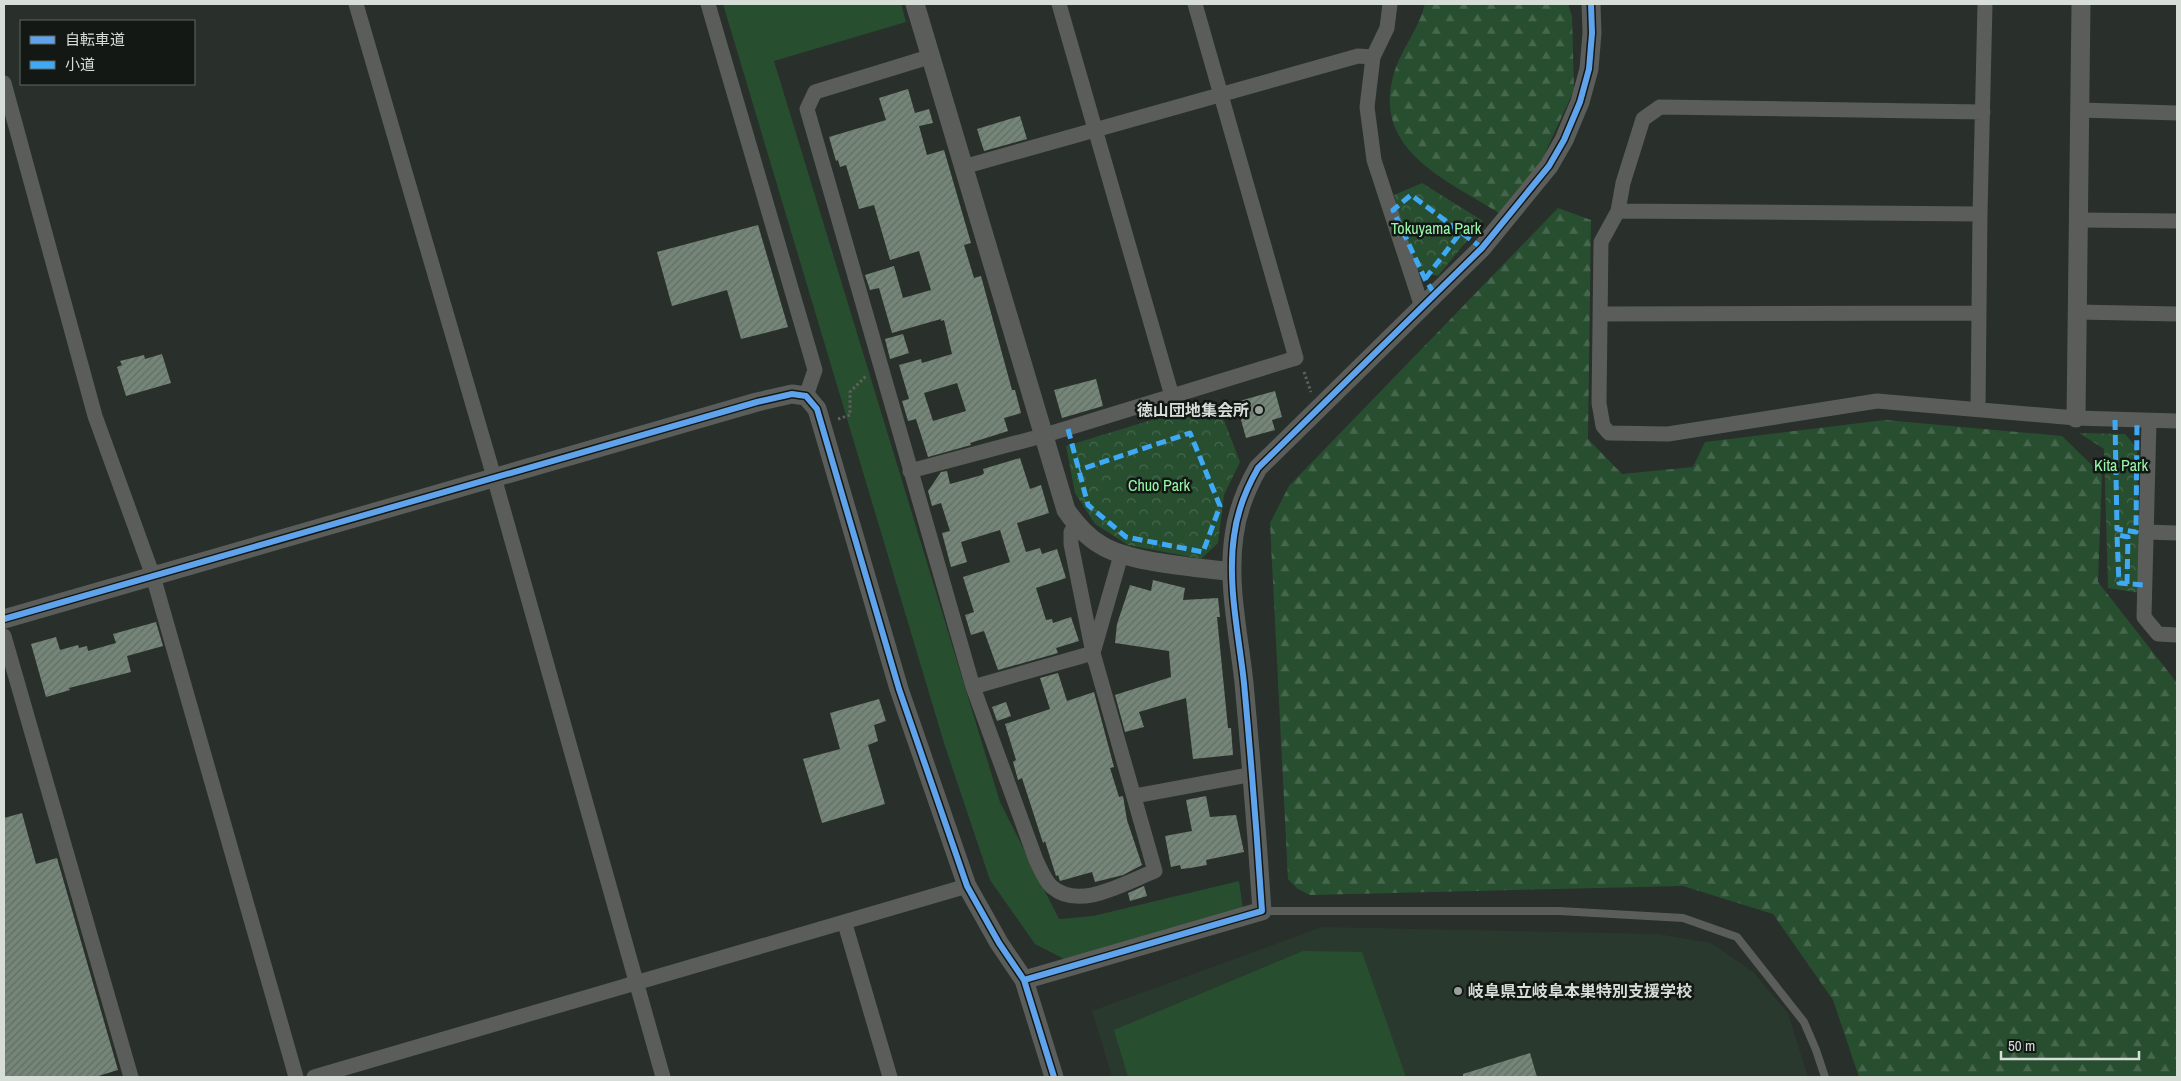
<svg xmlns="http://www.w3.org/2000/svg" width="2181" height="1081" font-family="'Archivo Narrow','Noto Sans JP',sans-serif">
	<defs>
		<pattern id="forest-firs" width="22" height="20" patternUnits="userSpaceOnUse" patternTransform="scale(1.25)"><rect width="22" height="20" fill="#284e30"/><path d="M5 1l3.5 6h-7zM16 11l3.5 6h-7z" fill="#46674d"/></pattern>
		<pattern id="park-crowns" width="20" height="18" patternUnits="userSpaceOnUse" patternTransform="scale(1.25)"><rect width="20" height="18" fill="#284e30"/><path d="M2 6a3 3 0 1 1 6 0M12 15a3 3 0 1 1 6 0" fill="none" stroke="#46674d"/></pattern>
		<pattern id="building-hatch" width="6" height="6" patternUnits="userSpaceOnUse" patternTransform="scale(1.25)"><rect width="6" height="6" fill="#758578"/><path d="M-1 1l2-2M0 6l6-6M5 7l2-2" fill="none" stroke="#626e65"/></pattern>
	</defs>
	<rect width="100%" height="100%" fill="#292f2a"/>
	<path fill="#2a392d" d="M1322 927 1658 934 1711 943 1753 972 1788 1013 1808 1077H1112L1092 1011Z"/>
	<path fill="#284e30" d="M723 4H901L906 22 774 61 1000 802 1059 919 1093 916 1239 881 1243 909 1066 960 1035 944 990 880 944 743Z
		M1303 951 1362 952 1406 1077H1128L1114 1030Z"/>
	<path fill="url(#forest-firs)" d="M1425 4H1568L1572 16 1574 90 1533 179 1499 213C1445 179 1369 149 1395 70 1403 47 1419 28 1425 4Z
		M1558 208 1591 220 1588 439 1622 474 1693 467 1705 442 1885 420 2062 436 2102 475 2098 582 2177 683V1077H1859L1833 1000 1773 914 1683 886 1310 895 1298 889 1288 879 1270 523 1289 486Z"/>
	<path fill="url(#park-crowns)" d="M1422 183 1483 221 1438 276 1415 269 1394 195Z
		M1219 407 1240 462 1224 495 1218 543 1201 559 1128 545 1095 524 1075 493 1066 446 1181 411 1190 417Z
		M2079 433 2125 434 2137 448 2140 593 2108 588 2104 449Z"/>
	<path fill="url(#building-hatch)" fill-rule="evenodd" d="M908 89 915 113 929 109 933 123 919 126 927 155 944 150 971 243 964 245 974 278 981 276 1012 390H1015L1021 413 1004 418 1008 431 970 443 971 445 928 457 916 419 908 421 902 401 909 399 899 365 921 359 922 363 952 354 944 320 941 321V319L892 333 879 288 870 290 865 275 894 266 903 298 931 290 919 251 890 260 874 205 859 209 846 165 840 167 838 160 836 161 829 137 886 120 879 98ZM957 383 966 411 933 421 924 393Z
		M1020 116 1027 139 984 151 977 129Z
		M758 225 788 327 741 339 727 290 672 306 657 252Z
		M903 334 909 353 890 359 885 339Z
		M162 354 171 383 126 396 117 367 122 365 120 361 144 355 145 359Z
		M1096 379 1103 406 1062 418 1054 390Z
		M1275 391 1282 417 1272 420 1275 430 1246 438 1236 402Z
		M1020 458 1030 489 1041 485 1049 513 1017 523 1026 552 1040 548 1042 554 1057 549 1066 578 1036 588 1046 620 1052 619 1053 623 1071 617 1079 641 1056 648 1058 653 998 670 984 631 971 635 965 615 974 612 963 577 1010 562 1000 530 961 542 967 562 951 567 942 533 950 531 941 503 932 506 928 491 941 472 947 471 950 484 982 475 984 473 983 469Z
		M1153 580 1185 588 1183 600 1218 598 1220 617H1217L1228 728H1231L1233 755 1193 759 1186 698 1139 712 1144 727 1125 732 1115 695 1171 677 1169 651 1115 643 1117 624 1130 585 1151 591Z
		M156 622 163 646 127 656 131 672 69 688 70 690 46 697 31 644 56 637 60 650 78 645 79 648 87 646 88 651 116 643 113 634Z
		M1058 673 1067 701 1094 692 1114 767 1110 768 1119 797 1123 796 1127 820 1142 865 1123 875 1095 882 1092 872 1060 881 1058 875 1056 876 1045 841 1043 843 1022 778 1018 780 1013 762 1016 760 1005 724 1050 709 1040 678Z
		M879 699 886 721 874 725 878 741 868 745 885 804 822 823 803 759 840 749 830 713Z
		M1006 702 1011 716 997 721 992 707Z
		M1206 796 1210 817 1236 815 1244 852 1206 860 1207 865 1190 868 1181 869 1180 865 1171 867 1165 836 1192 831 1186 800Z
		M22 813 36 864 57 858 118 1070 95 1077H4V818Z
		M1144 886 1147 896 1130 901 1128 893Z
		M1530 1053 1537 1077H1463V1074Z"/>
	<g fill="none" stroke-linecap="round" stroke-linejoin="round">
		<path stroke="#5e605e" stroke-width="3" stroke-dasharray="2.5 2.5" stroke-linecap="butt" d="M1304 372 1311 392
			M838 419 850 415V392L866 376"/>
		<path stroke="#5a5d5a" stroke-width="8" d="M1262 911H1559L1683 918 1737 937 1804 1022 1816 1050 1825 1077"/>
		<path stroke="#5a5d5a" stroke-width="15" d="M356 4 494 477 663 1077
			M708 4 815 370 806 396
			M1059 4 1172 396
			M1390 4 1387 28 1373 57 1367 107 1374 160 1422 307
			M929 57 815 92 807 109 973 687 1093 653 1121 555
			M4 83 95 416 153 576 296 1077
			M2080 110 2177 113
			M963 167 1358 56 1373 57
			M1618 211 1623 183 1643 119 1660 107 1983 112
			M1980 214 1618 211 1601 242 1599 403 1603 426 1609 433 1668 434 1877 401 2076 418 2177 421
			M2079 220 2177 221
			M2077 312 2177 314
			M1600 314 1978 313
			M1978 409 1980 214 1985 4
			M2149 421 2144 617 2158 634 2177 635
			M910 471 1042 436 1296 358 1195 4
			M2146 532 2177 533
			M4 636 131 1077
			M973 687 1036 860C1040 868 1045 881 1052 887 1080 911 1126 882 1155 871L1093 653 1071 544V532L1076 524
			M1134 796 1253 774
			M845 924 890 1077
			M314 1077 967 886"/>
		<path stroke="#5a5d5a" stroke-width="19" d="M915 4 1066 510C1075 523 1087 537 1101 545 1129 563 1197 567 1232 572
			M2076 418 2081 4
			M4 619 757 402 792 394 806 396 817 409 899 689 967 886 999 943 1024 980 1054 1077
			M1024 980 1262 911C1257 835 1251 759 1244 683 1239 636 1227 584 1234 536 1237 512 1246 489 1258 468L1482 248 1549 166 1564 140 1580 102 1589 69 1592 33 1591 4"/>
		<path stroke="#3fa9f5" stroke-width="5" stroke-dasharray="10 5" stroke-linecap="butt" d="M1425 279 1461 232
			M1434 293 1425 279 1393 210 1411 195 1482 248
			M2115 420 2117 529 2136 532 2137 421
			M1068 429 1088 505 1126 537 1203 552 1220 506 1190 433 1079 470
			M2127 584 2128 537 2117 535 2119 583 2144 585"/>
		<g stroke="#131814" stroke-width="9">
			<path id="cycleway" d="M4 619 757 402 792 394 806 396 817 409 899 689 967 886 999 943 1024 980 1054 1077
				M1024 980 1262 911C1257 835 1251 759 1244 683 1239 636 1227 584 1234 536 1237 512 1246 489 1258 468L1482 248 1549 166 1564 140 1580 102 1589 69 1592 33 1591 4"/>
		</g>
		<use href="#cycleway" stroke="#60a3ed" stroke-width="6"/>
	</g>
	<g fill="#9aa19b" stroke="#131814" stroke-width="2">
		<circle cx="1259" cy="410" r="5"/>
		<circle cx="1458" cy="991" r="5"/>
	</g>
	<g text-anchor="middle" stroke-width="5" stroke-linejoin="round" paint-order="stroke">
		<g font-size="16" fill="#98f6ab" stroke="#131814">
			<text x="1436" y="234">Tokuyama Park</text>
			<text x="2121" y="471">Kita Park</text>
			<text x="1159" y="491">Chuo Park</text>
		</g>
		<g font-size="16" font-weight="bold" fill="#d7ded8" stroke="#131814" text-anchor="end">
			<text x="1249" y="416">徳山団地集会所</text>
			<text x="1468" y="997" text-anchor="start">岐阜県立岐阜本巣特別支援学校</text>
		</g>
	</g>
	<rect width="2181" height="1081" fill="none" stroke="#d7ded8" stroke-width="10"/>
	<rect x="20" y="20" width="175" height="65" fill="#131814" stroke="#616762"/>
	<rect x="30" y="36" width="25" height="8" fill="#60a3ed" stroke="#616762"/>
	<text x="65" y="45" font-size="15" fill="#d7ded8">自転車道</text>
	<rect x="30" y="61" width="25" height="8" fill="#3fa9f5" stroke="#616762"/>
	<text x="65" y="70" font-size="15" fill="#d7ded8">小道</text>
	<path d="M2001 1051v8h138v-8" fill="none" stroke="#d7ded8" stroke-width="2.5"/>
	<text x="2008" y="1051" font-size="15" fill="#d7ded8" stroke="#131814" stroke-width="4" paint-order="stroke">50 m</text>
</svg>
